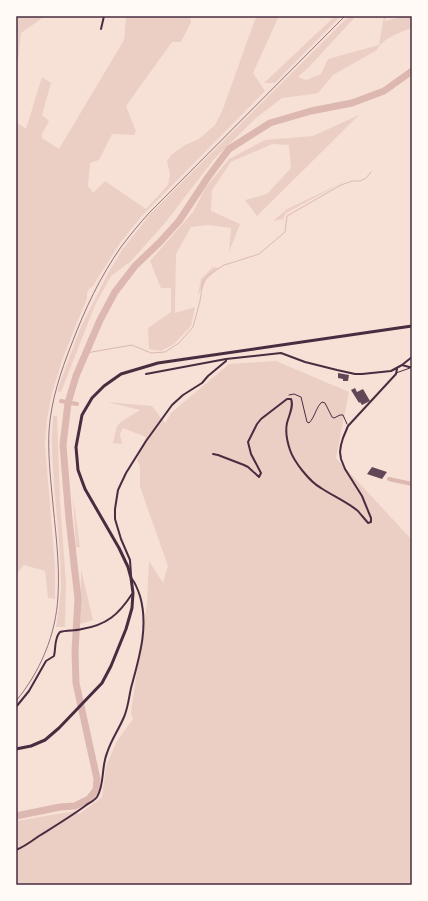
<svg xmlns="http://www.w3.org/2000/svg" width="428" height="901" font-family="Merriweather,serif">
	<rect width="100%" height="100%" fill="#f7e1d7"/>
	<path fill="#ebcfc5" d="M16 16H41V19L21 33 18 61 16 60Z
		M127 16H190L191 22 181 42H172L126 106 136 131 134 135 112 134 99 160 90 163 88 186 93 193 105 181 146 209 168 185 170 175 167 161 171 155 185 145 199 139 215 125 223 109 254 22 257 16H279L253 73 265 91 141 217 120 243 93 286 89 289 87 294V299L77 322 63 358 52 393 47 419 45 445 55 566V599L48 598 45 571 24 565 16 574V122L26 129 42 77 51 83 42 115 49 121 42 134V138L59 149 124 40 126 18Z
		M335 16H341L275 83H264Z
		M349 16H356L309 67 298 77 306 80 321 74 328 59 379 45 384 16H386L385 21 404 16H412V28C400 32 382 39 377 50L333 75 318 93 306 95 282 98 256 118 214 159 165 223 130 262 111 276 95 305 61 392 57 391 80 329 107 275 122 250 151 213Z
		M359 115 257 216 245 200 267 194 291 168 289 145 272 144 231 162 212 190 211 211 240 224 229 252 231 228 208 225 191 227 176 254 175 313 195 307 191 326 174 344 161 351 149 349 148 328 171 312V288H161L150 261 193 212 206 187 229 159 265 140 313 136Z
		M348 180 286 213 283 219 273 221 287 209Z
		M213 267 218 268 207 279 198 295 201 279Z
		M276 361 349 392 336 458 412 540V885H16V821L76 811 79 814 102 797 106 766 117 741 133 719 131 712 147 603 149 561 163 583 168 566 140 487V466L137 460 146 437 123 428 120 434 122 444 113 443 117 426 122 421 140 410 107 402 152 406 165 423 171 413 229 364Z
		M53 416H57L60 501 66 583 65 627H56C58 614 60 601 61 588 61 540 53 494 52 446 51 436 53 426 53 416Z
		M73 496 80 547H76Z
		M81 569 93 620 80 624Z"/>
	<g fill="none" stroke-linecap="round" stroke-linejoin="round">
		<path stroke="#dcb8b0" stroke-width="1" d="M86 353 132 345 151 353 165 352 179 343 193 327 200 301 203 282 207 276 224 265 231 263 259 254 285 232 287 216 341 185 352 181H360L366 178 371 172"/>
		<path stroke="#dcb8b0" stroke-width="4" d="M61 401 77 404
			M389 479 412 484"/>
		<path stroke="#dcb8b0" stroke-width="7" d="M16 816 60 807 75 806 89 799 96 790 97 779 76 683 75 651 78 599 69 519 63 445 68 403 76 376 100 320 115 292 135 266 160 242 179 221 208 177 229 149 270 123 311 111 352 103 384 91 412 71"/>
	</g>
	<path fill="#644757" d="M338 373 349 375 348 381H343V379L338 378Z
		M355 388 357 392 363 389 370 401 362 405 360 402 359 403 351 390Z
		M372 467 387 472 382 479 367 474Z"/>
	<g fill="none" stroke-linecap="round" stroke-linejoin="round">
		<path stroke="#4a2c40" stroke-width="1" d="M289 395 294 394 301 397 307 422 309 423C315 417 316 407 322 402L325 403 332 417 334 418 340 415H343L347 424"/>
		<path stroke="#4a2c40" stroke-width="1" d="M396 373 410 368"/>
		<path stroke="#4a2c40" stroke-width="2" d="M101 29 104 16
			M402 365 409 367H412
			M146 374 226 359 281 353 305 362 337 370 355 374H362L391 371 402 365 412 357
			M213 454 218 455 244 465 248 467 259 477 261 473 251 454 248 442 257 424 261 419 287 399H291C294 406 289 415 287 423 285 432 287 441 290 450 294 462 310 482 321 488 333 496 347 502 358 511 361 515 365 519 368 523L371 522V518L362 496 345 469 341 459 340 452 341 445 343 438 348 426 396 374 397 369
			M131 575 130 560 121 539 115 519V509L118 490 126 473 146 441 172 405 183 395 202 383 208 376 226 361V359
			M16 707 29 691 46 661 54 656C56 648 54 638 60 632 67 630 75 631 82 629 107 625 119 614 132 594
			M16 717V718
			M16 850C24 847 32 841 39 836 55 826 70 817 85 806 89 803 94 801 97 797 105 784 101 767 107 753 111 740 119 729 124 717 128 708 129 697 131 688 139 658 149 627 140 596 138 590 136 584 132 579"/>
		<path stroke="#4a2c40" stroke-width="3" d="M16 749 31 746 45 740 59 728 102 683 111 666 126 629 132 608 133 593 131 578 128 567 119 548 85 489 78 470 76 447 82 415 92 398 104 386 121 374 158 363 405 327 412 326"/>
		<path stroke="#8f747c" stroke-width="1" d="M16 701C40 672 56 635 58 596 60 562 55 528 52 494 50 473 48 452 49 431 51 400 61 371 72 343 85 309 100 277 121 247 130 235 140 223 150 212L345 16"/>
	</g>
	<rect width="428" height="901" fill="none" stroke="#fffaf5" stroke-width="34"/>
	<rect x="17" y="17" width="394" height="867" fill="none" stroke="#4a2c40" stroke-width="1.5"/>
</svg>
